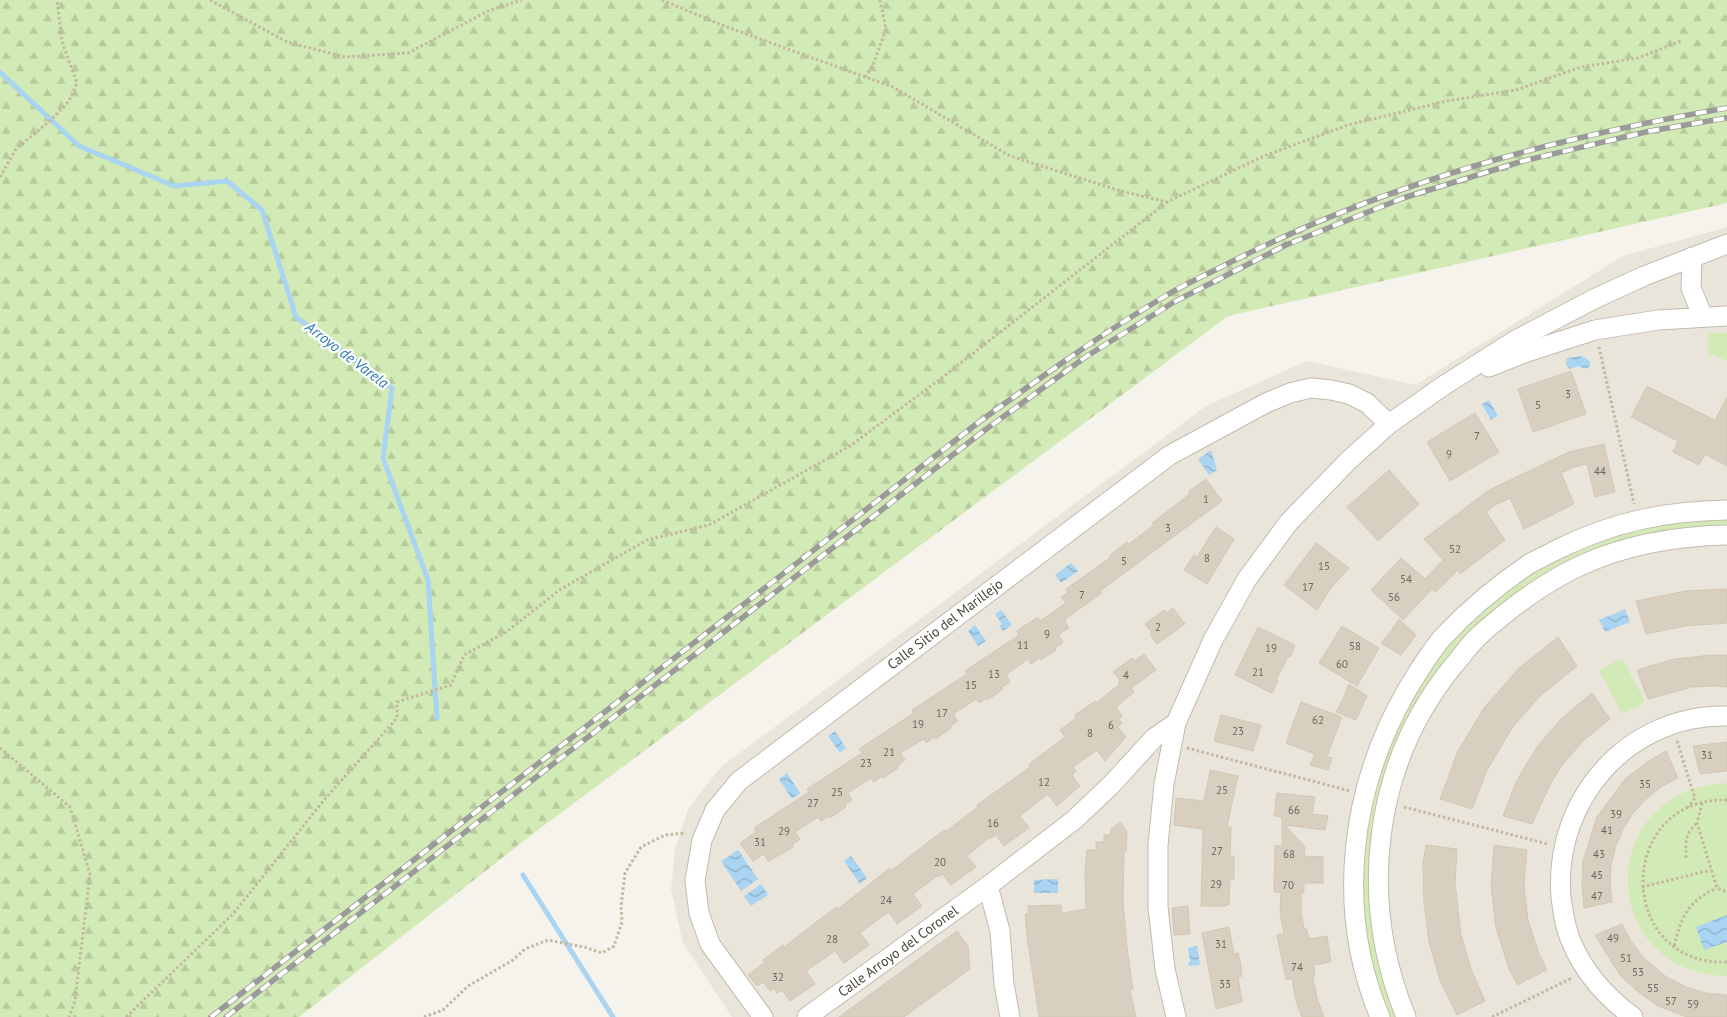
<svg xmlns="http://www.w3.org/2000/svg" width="1727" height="1017" font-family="'PT Sans',sans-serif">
	<defs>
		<pattern id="forest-firs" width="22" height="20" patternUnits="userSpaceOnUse" patternTransform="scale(1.25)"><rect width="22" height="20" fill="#d2eab5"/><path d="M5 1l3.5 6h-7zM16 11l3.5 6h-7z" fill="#b6ca9c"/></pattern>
		<pattern id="water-waves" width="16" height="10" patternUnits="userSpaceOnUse" patternTransform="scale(1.25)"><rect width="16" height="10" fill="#a9d4f2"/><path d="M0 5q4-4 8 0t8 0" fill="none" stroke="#8caec5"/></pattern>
	</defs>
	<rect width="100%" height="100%" fill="#f6f3ec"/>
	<path fill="#eae5da" d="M1727 227V1017H732L683 943 671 890 675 849 688 809 721 767 1206 406 1307 361 1415 385 1623 256Z"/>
	<path fill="#d2eab5" d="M1708 333H1727V361L1713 354 1709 360Z
		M1719 519H1727V527L1545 575 1417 704 1369 879 1374 939 1389 998 1397 1017H1389L1381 1000 1366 940 1362 878 1368 816 1384 756 1411 699 1446 648 1491 604 1541 568 1598 542 1658 525Z
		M1622 658 1645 702 1622 714 1599 670Z
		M1727 783V976C1596 973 1594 789 1727 783Z"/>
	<path fill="url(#forest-firs)" d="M0 0H1727V203L1228 316 534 833 299 1017H0Z"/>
	<path fill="url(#water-waves)" d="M1582 356 1590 361V366C1586 371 1583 367 1578 366L1570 369 1566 365 1567 358Z
		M1489 400 1498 416 1491 420 1482 404Z
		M1211 450 1217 470 1209 475 1198 459Z
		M1071 563 1078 571 1061 583 1055 575Z
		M1625 609 1630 622 1605 632 1599 620Z
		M1001 610 1012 625 1003 631 999 626 1002 624 995 614Z
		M975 625 986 641 978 646 968 631Z
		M835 731 846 748 840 753 828 736Z
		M787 773 800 793 792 799 779 779Z
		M738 850 758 879 741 891 721 861Z
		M851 856 867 878 860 884 844 861Z
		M1058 879V893H1034V880Z
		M761 884 768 895 751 906 744 896Z
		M1727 915V942L1704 950 1696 927Z
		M1197 946 1200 965 1189 966 1188 963 1190 962 1188 948Z"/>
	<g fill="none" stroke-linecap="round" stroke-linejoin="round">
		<path stroke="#a9d4f2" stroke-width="5" d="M0 72 79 146 174 186 227 181 262 210 296 317 392 388 383 458 428 580 437 718
			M523 875 613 1017"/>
	</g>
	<path fill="#d8cfc1" stroke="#d3c7b4" d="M1571 371 1586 414 1533 432 1518 389Z
		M1647 386 1715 420 1727 397V466L1705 454 1699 465 1673 452 1678 441 1631 417Z
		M1475 413 1499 452 1450 481 1427 442Z
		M1604 444 1615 492 1595 497 1587 464 1574 467 1561 473 1574 504 1524 529 1510 498 1497 504 1486 512 1505 540 1460 574 1458 570 1436 592 1432 589 1403 620 1371 590 1401 558 1425 579 1443 560 1424 539 1489 490 1569 452Z
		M1389 470 1419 504 1378 541 1347 507Z
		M1206 479 1222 501 1100 591 1102 593 1064 620 1069 628 1058 635 1063 642 1055 648 1056 650 1041 660 1039 658 1031 664 1028 659 1006 675 1010 682 1002 687 1003 689 988 700 987 698 979 703 976 699 953 714 958 721 950 726 951 728 936 739 934 737 926 743 924 739 900 753 905 760 897 766 898 768 883 778 882 776 874 782 871 778 848 793 852 800 845 805 846 807 830 818 829 816 821 821 818 817 795 832 800 839 792 845 793 847 785 852 768 861 764 854 753 861 740 843 756 832 754 828 809 792 807 789 862 753 859 749 914 713 912 710 967 674 965 671 1019 635 1017 631 1038 617 1040 621 1066 603 1061 597 1068 592 1066 589 1110 558 1109 556 1127 542 1129 544 1154 525 1152 523 1190 494 1189 491Z
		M1216 527 1234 539 1207 584 1184 570 1194 555 1197 557Z
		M1316 543 1349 568 1331 588 1317 610 1284 585Z
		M1727 589V623L1685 626 1646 634 1636 601 1686 591Z
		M1173 608 1185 624 1157 644 1150 634 1152 633 1145 624 1164 610 1166 613Z
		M1399 619 1416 635 1401 655 1381 643 1391 631Z
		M1342 626 1379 648 1357 686 1319 663Z
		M1258 627 1295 645 1290 657H1288L1276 680 1278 681 1272 693 1235 675Z
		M1558 637 1577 666 1539 697 1512 728 1486 772 1472 809 1440 799 1458 751 1484 708 1518 669Z
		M1144 654 1156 670 1131 688 1134 692 1116 707 1122 716 1119 719 1122 723 1118 727 1126 737 1105 761 1097 750 1073 767 1076 771 1072 775 1080 786 1057 806 1048 794 1020 816 1029 828 1004 846 996 835 991 838 990 837 967 856 976 867 951 885 942 874 938 877 937 876 913 894 922 906 897 924 889 912 884 915 860 933 869 945 844 963 835 951 806 971 815 984 790 1001 782 990 777 993 774 988 770 991 763 982 757 986 748 975 765 962 763 960 783 945 784 947 836 907 838 909 890 868 892 870 944 830 945 832 978 807 977 805 987 798 1030 767 1029 764 1065 737 1060 730 1076 718 1075 715 1095 701 1096 703 1120 684 1118 682 1120 680 1113 672 1132 658 1134 661Z
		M1712 655H1727V687L1716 686 1689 687V688L1648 699 1637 670 1674 659Z
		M1349 684 1367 696 1356 720 1336 712 1343 699Z
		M1592 693 1610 719 1584 740 1562 765 1550 785 1532 824 1503 816 1517 780 1537 747 1562 718Z
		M1301 702 1342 717 1327 757 1332 758 1328 770 1310 765 1315 754 1286 743Z
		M1221 715 1261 725 1253 751 1214 741Z
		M1727 742V771L1700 774 1693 746Z
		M1666 751 1678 778 1661 787 1646 799 1633 813 1623 829 1616 846 1611 865 1610 884 1612 902 1584 908 1582 884 1583 861 1597 817 1625 779 1647 762Z
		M1210 770 1238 776 1227 826 1231 827 1230 856H1234V879H1230L1229 905 1226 904V906H1201L1203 829 1174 825 1176 798 1204 801Z
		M1277 793 1315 797 1312 814 1328 816 1325 830 1285 825 1305 847 1304 856 1323 857V883H1304V892L1301 894V912L1304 928 1307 930 1309 939 1327 936 1331 962 1314 965 1315 974 1313 978 1317 998 1324 1017H1302L1296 1001 1292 979 1286 980 1277 935 1284 934 1280 913 1281 892H1274L1275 846H1282V817L1274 816Z
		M1120 822 1127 832 1126 851H1124L1123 902 1127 948 1133 989 1130 990 1136 1017H1039L1027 936 1025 914 1029 913 1028 906 1061 905 1062 913 1086 909 1085 872 1087 850H1096V842H1104V835H1110L1111 829Z
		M1426 845 1457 849 1455 883 1461 935 1471 969 1485 1001 1457 1015 1440 980 1429 942 1424 903 1423 864Z
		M1494 845 1527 850 1524 885 1528 920 1539 954 1547 970 1517 985 1508 966 1496 927 1491 886Z
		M1188 906 1190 934 1174 935 1172 908Z
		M1622 924 1631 941 1642 956 1665 976 1688 988 1706 993 1727 995V1017H1687L1658 1006 1637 991 1620 975 1595 935Z
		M1229 927 1234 954 1238 953 1240 961 1242 976 1238 977 1242 1002 1216 1009 1202 933Z
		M957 931 968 946 970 969 904 1017H839Z"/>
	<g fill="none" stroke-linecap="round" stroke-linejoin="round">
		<g stroke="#c2bbae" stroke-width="21">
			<path id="minor" d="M1692 257 1691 288 1703 317
				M1489 367 1524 353 1595 330 1658 320 1727 316
				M988 886 1000 931 1004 984 1010 1017
				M763 1017 710 944 699 913 695 881 702 840 706 831 715 810 739 781 1170 455 1266 403 1290 393 1311 388 1331 390 1349 394 1367 403 1389 424
				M807 1017 988 886 1074 820 1111 785 1154 738 1176 723
				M1176 1017 1165 969 1158 907V845L1164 784 1176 723 1213 640 1247 579 1289 522 1348 461 1389 424 1443 386 1514 341 1592 300 1644 276 1727 244
				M1380 1017C1335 910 1350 789 1407 690 1418 672 1429 653 1443 637 1469 609 1498 585 1529 564 1538 559 1547 555 1556 550 1613 522 1664 511 1727 510
				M1406 1017C1358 899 1372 765 1454 665 1463 655 1471 642 1481 634 1489 626 1499 619 1507 612 1530 594 1557 576 1584 564 1629 544 1678 536 1727 535
				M1633 1017C1606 997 1584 973 1571 941 1565 927 1563 912 1561 897 1553 800 1628 714 1727 716"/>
		</g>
		<path stroke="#c4b79f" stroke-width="3" stroke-dasharray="2.5 2.5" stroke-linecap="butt" d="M210 0 287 42 345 57 408 53 488 11 522 0
			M662 0 724 26 893 87 1010 156 1121 191 1167 202 1264 156 1348 125 1447 101 1516 90 1581 67 1638 58 1681 41
			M865 77 873 65 886 29 880 0
			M0 177 16 149 51 120 69 101 77 83 62 42 57 0
			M1599 347 1634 504
			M1677 741 1695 798 1688 807
			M0 748 70 807 90 874 75 1001 69 1017
			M1187 748 1350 791
			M1727 800C1615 797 1615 966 1727 962
			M1702 803 1697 823 1717 888 1727 892
			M1404 807 1548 844
			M1686 858C1686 842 1684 835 1697 823
			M1642 887 1711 870
			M1674 946C1682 916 1687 902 1717 888
			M126 1017 233 914 324 800 397 718V702L451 685 464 655 506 632 561 589 647 540 709 525 850 446 939 380 1167 202
			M424 1017 443 1010 468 986 513 960 525 949 548 940 584 947 602 953 614 946 622 922 621 906 625 873 641 847 665 835 686 833
			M1492 1017 1572 978"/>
		<use href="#minor" stroke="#fff" stroke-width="19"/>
		<g stroke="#9a9a9a" stroke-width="5.5">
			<path id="rail" d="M211 1017 979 422C1040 378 1101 334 1167 295 1187 283 1208 274 1229 263 1387 183 1553 138 1727 108
				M226 1017 985 430 1087 356 1174 302 1286 245 1403 198 1523 161 1650 131 1727 118"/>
		</g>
		<use href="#rail" stroke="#fff" stroke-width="4" stroke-dasharray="11" stroke-linecap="butt"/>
	</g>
	<g text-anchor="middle" stroke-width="4.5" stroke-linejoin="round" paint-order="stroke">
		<g font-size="11" fill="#6e675b">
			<text x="1568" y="398">3</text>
			<text x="1538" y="409">5</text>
			<text x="1477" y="440">7</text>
			<text x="1449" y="458">9</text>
			<text x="1600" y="475">44</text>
			<text x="1206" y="503">1</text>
			<text x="1168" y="532">3</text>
			<text x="1455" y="553">52</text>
			<text x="1207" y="562">8</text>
			<text x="1124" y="565">5</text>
			<text x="1324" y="570">15</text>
			<text x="1406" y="583">54</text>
			<text x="1308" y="591">17</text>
			<text x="1082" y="599">7</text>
			<text x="1394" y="601">56</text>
			<text x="1158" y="631">2</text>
			<text x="1047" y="638">9</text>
			<text x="1023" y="649">11</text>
			<text x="1355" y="650">58</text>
			<text x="1271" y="652">19</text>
			<text x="1342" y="668">60</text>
			<text x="1258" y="676">21</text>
			<text x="994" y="678">13</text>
			<text x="1126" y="679">4</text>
			<text x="971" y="689">15</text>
			<text x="942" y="717">17</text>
			<text x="1318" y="724">62</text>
			<text x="918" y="728">19</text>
			<text x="1111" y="729">6</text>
			<text x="1238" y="735">23</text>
			<text x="1090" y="737">8</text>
			<text x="889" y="756">21</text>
			<text x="1707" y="759">31</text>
			<text x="866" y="767">23</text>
			<text x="1044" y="786">12</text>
			<text x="1645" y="788">35</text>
			<text x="1222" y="794">25</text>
			<text x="837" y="796">25</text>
			<text x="813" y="807">27</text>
			<text x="1294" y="814">66</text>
			<text x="1616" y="818">39</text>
			<text x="993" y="827">16</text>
			<text x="1607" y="834">41</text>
			<text x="784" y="835">29</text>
			<text x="760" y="846">31</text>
			<text x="1217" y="855">27</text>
			<text x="1289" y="858">68</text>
			<text x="1599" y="858">43</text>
			<text x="940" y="866">20</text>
			<text x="1597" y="879">45</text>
			<text x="1216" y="888">29</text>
			<text x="1288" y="889">70</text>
			<text x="1597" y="900">47</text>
			<text x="886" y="904">24</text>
			<text x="1613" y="942">49</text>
			<text x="832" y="943">28</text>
			<text x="1221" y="948">31</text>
			<text x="1626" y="962">51</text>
			<text x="1297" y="971">74</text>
			<text x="1638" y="976">53</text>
			<text x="778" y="981">32</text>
			<text x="1225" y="988">33</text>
			<text x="1653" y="992">55</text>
			<text x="1671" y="1005">57</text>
			<text x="1693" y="1008">59</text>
		</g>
		<g font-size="14" fill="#4b4439" stroke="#fff">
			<text transform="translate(945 624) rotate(-37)" y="5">Calle Sitio del Marillejo</text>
			<text transform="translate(898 951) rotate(-36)" y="5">Calle Arroyo del Coronel</text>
		</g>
		<g font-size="15" font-style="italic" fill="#2e7ab2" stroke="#fff">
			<text transform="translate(347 355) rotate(37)" y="5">Arroyo de Varela</text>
		</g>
	</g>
</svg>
